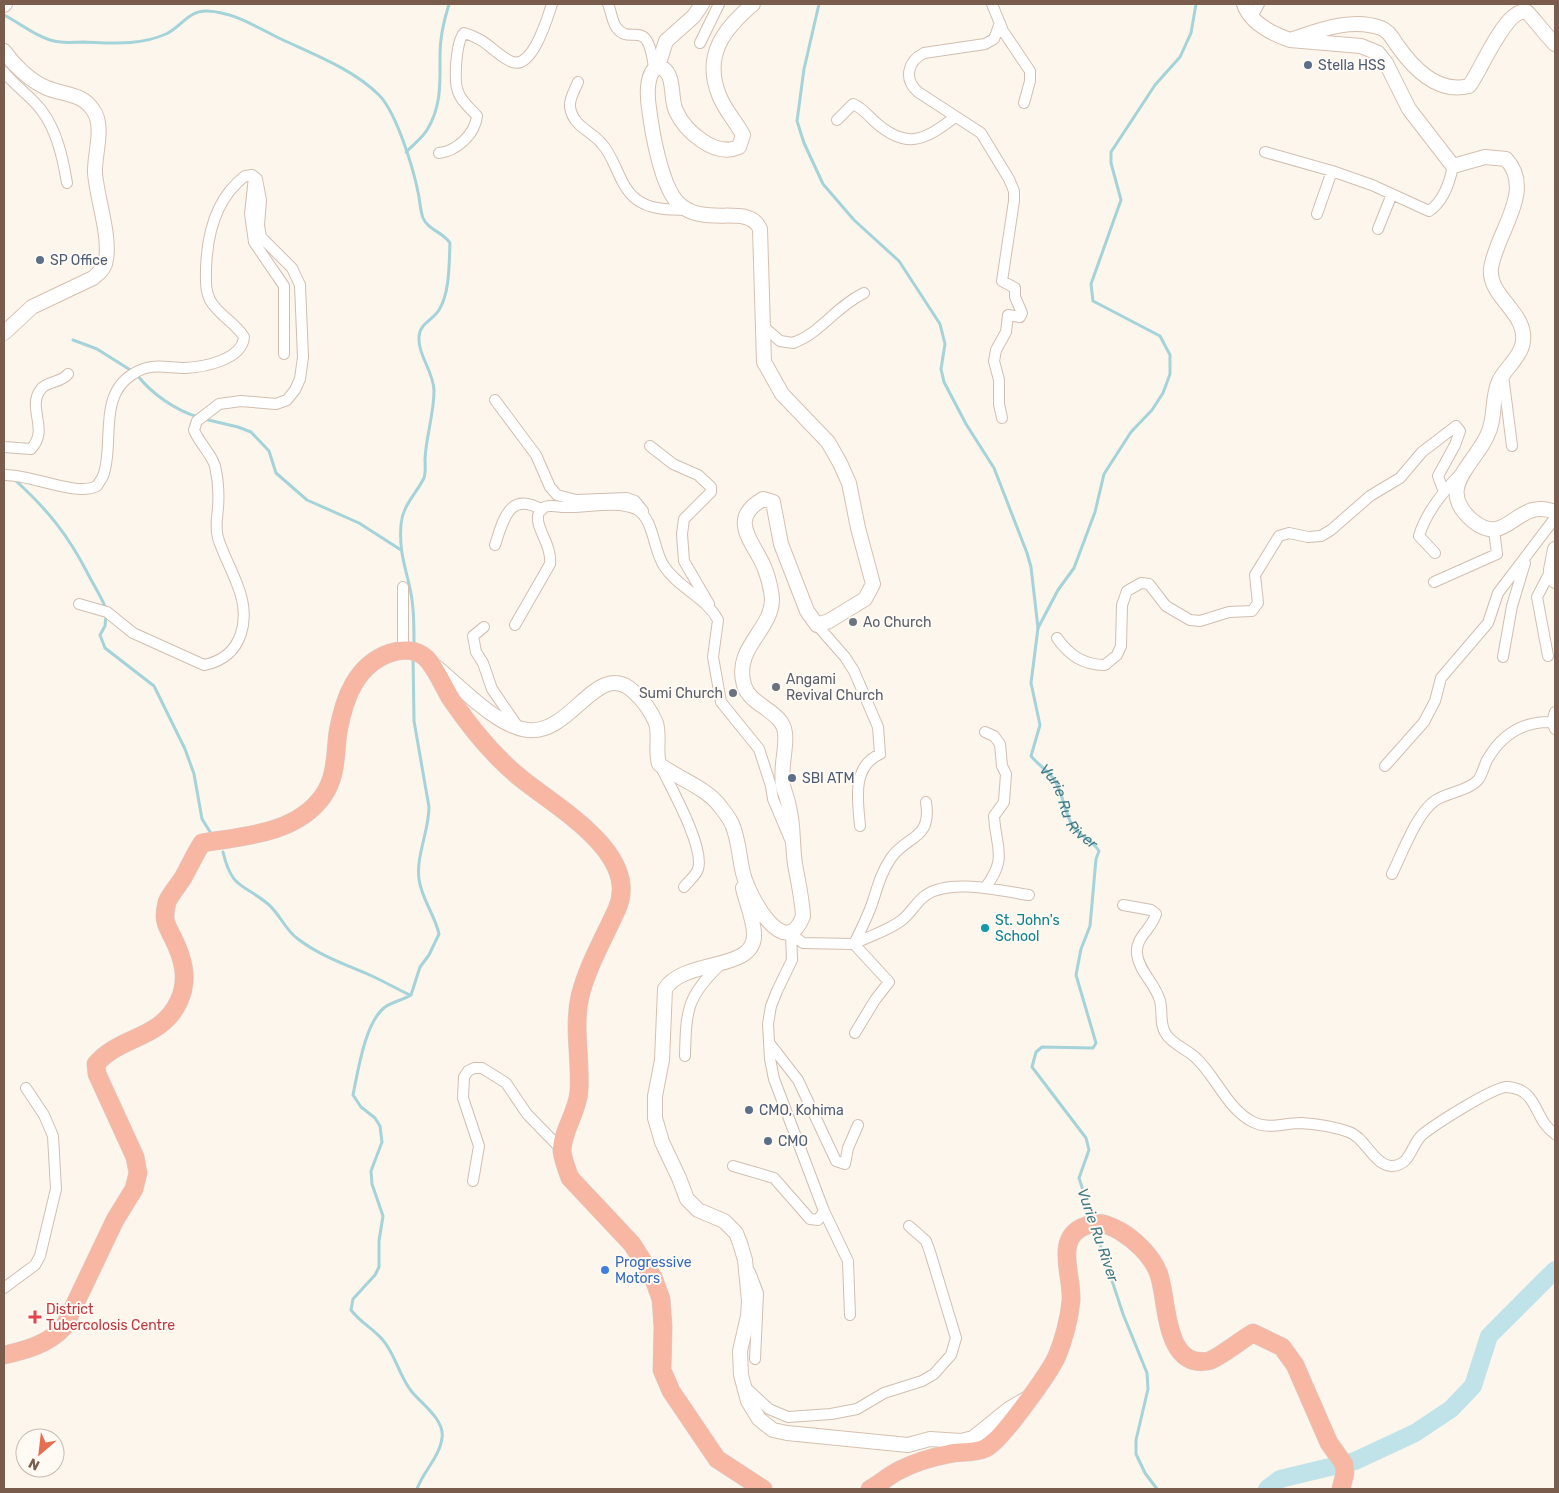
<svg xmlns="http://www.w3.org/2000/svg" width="1559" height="1493" font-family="Rubik,sans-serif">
	<rect width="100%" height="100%" fill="#fdf6ec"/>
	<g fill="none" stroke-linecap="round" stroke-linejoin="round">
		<g stroke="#a5d3da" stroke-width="3">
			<path id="s1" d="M819 4 804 69 797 121 804 143 823 184 854 220 899 261 940 324 945 344 941 369 944 382 966 424 994 468 1027 553 1031 567 1038 628 1031 683 1040 725 1031 756C1038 765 1049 771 1055 781 1064 796 1065 816 1074 828 1082 837 1093 841 1099 851L1096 859 1090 926 1081 949 1076 975 1096 1043 1093 1048 1042 1047 1036 1052 1032 1067 1086 1138 1089 1150 1079 1178 1092 1218"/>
			<path d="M4 15C20 23 33 35 50 40 62 44 72 42 84 42 112 43 139 46 166 34 181 27 189 10 207 11 234 12 258 28 281 39 313 54 353 69 379 95 396 112 413 167 418 192 420 200 420 210 423 218 428 230 443 232 450 243 449 264 450 292 439 310 433 320 419 324 419 337 418 356 434 372 434 391 434 414 426 436 425 459 425 465 426 472 424 478 416 494 402 506 401 525 399 548 404 563 409 584 414 604 414 624 414 645"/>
			<path d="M406 152C413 145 422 138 427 130 442 106 440 81 440 54 440 37 444 20 449 4"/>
			<path d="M73 340 97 349 132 371"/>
			<path d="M137 375C152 394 175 410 198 417"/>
			<path d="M204 419 238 427 251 432 269 451 276 473 307 500 359 523 401 550"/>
			<path d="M15 480C48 510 68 535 88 574 94 586 101 596 106 609"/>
			<path d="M106 615 105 626 100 635 105 648 154 686 185 749 194 774 202 819 212 835"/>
			<path d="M1038 628 1058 590 1074 568 1095 512 1104 474 1131 432 1152 410 1163 393 1170 374V355L1160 336 1093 301 1091 284 1121 200 1111 163V152L1155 85 1180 57 1191 33 1196 4"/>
			<path d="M413 656 414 721 429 807C429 831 416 855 419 879 421 898 435 915 439 934L429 955 420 967 411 995C403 1000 392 1002 385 1007 365 1022 358 1071 353 1095L361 1107 375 1118 380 1126 382 1142 371 1171 372 1184 383 1216 379 1241V1267L375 1275 353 1299 351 1310C360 1322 372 1328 382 1339 395 1353 399 1376 412 1392 422 1404 445 1420 442 1438 440 1456 423 1472 417 1489"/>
			<path d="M223 852C232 890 243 883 268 904 280 914 285 930 298 939 320 956 347 965 372 976 385 982 397 989 410 995"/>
			<path d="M1095 1229 1123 1314 1147 1373 1148 1389 1136 1440V1454L1145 1473 1157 1489"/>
		</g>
		<path stroke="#bfe3e8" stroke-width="18" d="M1267 1489 1280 1479 1355 1461 1415 1433 1451 1409 1473 1386 1489 1336 1555 1270"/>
		<g stroke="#d1beb0" stroke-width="12">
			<path id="street" d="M608 4C611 11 612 21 616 27 631 48 647 13 654 68
				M992 4 1003 31 1030 71V81L1024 103
				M1252 17 1259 4
				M1000 23 994 39 985 44 924 53C908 61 903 79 918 92L981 133 1009 179 1014 191V201L1002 281 1015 288V297L1022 313 1020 317 1008 315 1006 332 996 350 994 361 999 380V404L1002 418
				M700 43 719 4
				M4 72C15 86 31 96 42 111 57 131 63 159 67 183
				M578 82C575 90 569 98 570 107 573 127 592 131 602 144 616 159 619 186 636 199 649 210 673 210 688 210
				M837 120 853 104C861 107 868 115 874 121 906 150 924 141 955 117
				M1265 152 1332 171 1372 185 1429 211C1443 202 1450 181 1453 166
				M439 153C457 151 475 134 477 116 471 109 463 103 459 94 453 83 456 42 464 33 487 39 492 52 510 61 532 73 548 16 552 4
				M254 177 250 214 254 242 284 286V354
				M1317 214 1332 171
				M1378 229 1392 194
				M764 327 780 341 793 343C821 333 835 307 864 293
				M1503 375 1512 446
				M495 400 536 455 550 487 557 495 576 500 627 498 635 501 643 511
				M650 446 673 464 698 475 711 487V492L684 519 682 534 684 561 709 604
				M4 447 31 449C50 429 26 408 41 389 47 381 61 383 68 374
				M4 475C31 474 76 497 97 486 99 482 103 478 104 473 114 442 98 395 133 374 151 362 166 368 185 368 204 367 242 360 244 337 235 322 218 315 210 300 205 290 206 280 206 269 207 235 216 198 245 176L252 175 257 179 261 200 259 225 261 237 292 268 300 285 303 357 300 379 295 390 287 400 276 404 241 401 219 404 197 421 194 430C199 443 211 453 215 466 218 479 219 495 218 508 217 519 215 527 218 538 223 554 231 568 237 584 251 618 244 657 204 665L133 633 107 612 79 604
				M495 545C503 521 509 490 542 510
				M1435 553 1419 536C1426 512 1444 491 1460 474
				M1434 582 1497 554 1494 530
				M515 625 550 564C552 545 536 529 538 516 540 503 554 506 563 507 586 508 615 500 636 509 654 518 653 550 664 566 678 588 706 597 718 620L713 657 721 702 759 749 771 786 773 799 792 844
				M817 625 845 657 854 671 878 727 880 754C851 767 858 801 860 826
				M484 627 473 636 476 652 483 663 492 689 518 727
				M1057 638C1069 655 1083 665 1105 665L1117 655 1121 646 1122 605 1127 591 1141 583 1149 584 1166 606 1190 620 1200 621 1229 612 1252 611 1258 603 1255 575 1279 536 1289 533 1308 537 1321 536 1331 530 1370 496 1400 478 1422 452 1456 426 1460 431 1455 445 1438 476 1444 492
				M403 651V587
				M1548 656 1537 597 1551 570
				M1503 657 1512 606 1525 563
				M1555 712 1552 722 1555 729
				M660 765C670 786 705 847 698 869 696 876 689 880 684 887
				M1385 766 1424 722 1435 701 1441 678 1488 623 1498 593 1555 518
				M1392 874C1402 854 1417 812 1436 800 1449 792 1468 791 1478 780 1482 775 1484 766 1487 760 1502 734 1523 721 1552 722
				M985 888C1008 858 996 849 994 816L1004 802 1006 774 1002 766 1000 744 994 736 985 732
				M1123 905 1151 910 1156 914C1152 929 1135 937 1137 954 1139 972 1156 984 1160 1001 1163 1011 1159 1024 1166 1034 1172 1044 1186 1049 1195 1057 1216 1076 1227 1109 1253 1122 1269 1130 1284 1123 1301 1123 1316 1124 1335 1127 1349 1132 1366 1138 1374 1166 1392 1166 1411 1165 1411 1145 1422 1135 1434 1125 1493 1087 1507 1087 1539 1089 1533 1119 1555 1134
				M791 934 792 960 777 991 771 1006 768 1024 770 1059 774 1079 824 1211 848 1261 850 1315
				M791 934 803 943 854 944C861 930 868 916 873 901 878 885 882 871 891 858 907 835 932 840 926 802
				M855 1033 875 1000 889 982 854 944C869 936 888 931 902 920 911 913 917 901 926 895 951 878 1001 891 1029 895
				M770 1044 798 1080 836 1161 845 1164 848 1148 858 1125
				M685 1056C686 1009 687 996 722 963
				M733 1166 774 1178 810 1219 818 1220 824 1211
				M473 1181 479 1146 463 1098 464 1077 468 1071 474 1068H482L506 1083 527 1114 562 1150
				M750 1272 758 1293 755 1359
				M4 1288 35 1265 40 1256 56 1189 53 1136 44 1115 26 1088
				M744 1386 769 1409 788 1417 831 1414 857 1409 884 1393 922 1381 934 1374 951 1355 956 1338 930 1252 926 1241 909 1226"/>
		</g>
		<g stroke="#d6c0b0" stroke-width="16">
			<path id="secondary" d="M1244 4C1250 23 1273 34 1290 40 1318 31 1351 17 1381 28 1389 31 1392 38 1397 45 1413 68 1438 94 1469 86 1480 73 1506 6 1527 12 1529 13 1549 39 1555 44
				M4 5 5 4
				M1290 40 1361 46 1378 53 1386 63 1409 109 1453 166 1485 157 1506 159C1536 191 1495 234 1491 269 1488 298 1531 314 1522 346 1519 358 1505 369 1499 381 1491 399 1496 419 1487 436 1473 466 1435 489 1473 521 1508 549 1516 496 1555 512
				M4 51C14 65 30 81 47 88 64 95 82 93 93 110 105 126 94 155 95 173 97 200 112 239 105 264 103 270 98 274 93 278L32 307 4 333
				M658 66 666 41 694 16 702 4
				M1555 549 1551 570 1555 581
				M435 666C459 685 497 727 528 730 572 735 598 657 634 692 643 700 651 711 656 723 660 736 655 751 659 764 677 778 705 787 719 805 724 811 729 818 732 824 739 840 739 857 743 873 748 895 785 964 803 916 802 898 798 881 795 864 792 845 794 826 789 807 788 800 785 793 783 786 780 766 787 749 785 733 783 711 750 706 744 685 733 647 773 630 772 598 771 589 768 577 765 569 755 543 726 520 763 499L773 502 781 544 807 611 817 625 829 621 865 599 873 584 858 528 849 483 840 463 828 442 782 394 764 362 760 229C749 202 704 229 678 203 661 185 652 132 649 108 647 95 646 73 658 66 677 72 669 96 676 111 685 131 715 158 739 147L743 135C736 122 724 109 719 95 703 55 724 29 753 4
				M743 888C746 903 754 919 754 934 756 972 684 958 665 989L662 1060 655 1096V1118L662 1142 679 1178 687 1199 698 1210 724 1221 736 1233 740 1243 745 1260 749 1301 748 1316 740 1351 741 1375 748 1401 759 1419 773 1430 787 1433 908 1445 930 1439 961 1441 973 1438 1009 1409 1026 1399"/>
		</g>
		<g stroke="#dad1cd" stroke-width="19">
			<path id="highway" d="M4 1355C27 1350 48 1344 64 1327L115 1220 134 1189 138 1173 135 1157 97 1074 96 1064C121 1035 161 1040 179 1001 189 979 183 958 173 938 170 932 165 924 165 917 165 913 166 906 167 902 171 893 179 885 184 876 190 865 195 854 202 843 244 836 296 834 323 796 337 776 335 754 338 732 344 698 356 665 390 653 402 649 416 649 426 658 436 668 443 686 451 699 472 730 494 757 523 780 558 808 641 855 617 909 604 938 588 965 580 996 573 1027 581 1060 579 1091 578 1111 562 1131 562 1151 563 1160 567 1170 570 1178L632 1244 653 1277 661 1299 663 1327 662 1370 671 1391 717 1459 763 1489
				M870 1489C880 1484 888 1476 898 1471 913 1463 933 1457 949 1454 961 1451 974 1454 986 1448 1001 1441 1050 1372 1057 1356 1064 1339 1069 1319 1071 1301 1073 1275 1052 1236 1088 1225 1101 1221 1108 1225 1120 1231 1135 1240 1151 1255 1158 1272 1168 1294 1162 1369 1208 1361 1218 1359 1242 1339 1253 1333L1282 1347 1295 1365 1329 1443 1344 1464 1345 1473 1341 1489"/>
		</g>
		<use href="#street" stroke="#fff" stroke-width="10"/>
		<use href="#secondary" stroke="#fff" stroke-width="14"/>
		<use href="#highway" stroke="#f7b7a3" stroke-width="18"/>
	</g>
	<g fill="#5c6f8a" stroke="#fffaf3" stroke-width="2">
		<circle cx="1308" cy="65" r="5"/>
		<circle cx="40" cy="260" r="5"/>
		<circle cx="792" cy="778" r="5"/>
		<circle cx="749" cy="1110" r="5"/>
		<circle cx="768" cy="1141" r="5"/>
	</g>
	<g fill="#6b7280" stroke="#fffaf3" stroke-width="2">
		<circle cx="853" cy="622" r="5"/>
		<circle cx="776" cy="687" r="5"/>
		<circle cx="733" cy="693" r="5"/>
	</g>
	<circle fill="#0f9aa8" stroke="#fffaf3" stroke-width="2" cx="985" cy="928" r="5"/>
	<circle fill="#3f7fe0" stroke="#fffaf3" stroke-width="2" cx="605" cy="1270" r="5"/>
	<path fill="#e0444e" stroke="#fffaf3" stroke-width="2" d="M32.5 1309.5h5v5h5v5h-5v5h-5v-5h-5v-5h5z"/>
	<g text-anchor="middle" stroke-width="4" stroke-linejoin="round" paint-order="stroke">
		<g font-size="14" fill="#4e5e75" stroke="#fffaf3" text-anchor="start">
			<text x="1318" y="70">Stella HSS</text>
			<text x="50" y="265">SP Office</text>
			<text x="802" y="783">SBI ATM</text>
			<text x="759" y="1115">CMO, Kohima</text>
			<text x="778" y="1146">CMO</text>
		</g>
		<g font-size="14" fill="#5b616d" stroke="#fffaf3" text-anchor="start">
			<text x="863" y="627">Ao Church</text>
			<text x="786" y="684">Angami<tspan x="786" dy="16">Revival Church</tspan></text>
			<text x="723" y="698" text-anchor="end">Sumi Church</text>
		</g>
		<g font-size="14" fill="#0d838f" stroke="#fffaf3" text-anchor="start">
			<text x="995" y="925">St. John's<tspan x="995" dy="16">School</tspan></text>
		</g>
		<g font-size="14" fill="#366cbe" stroke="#fffaf3" text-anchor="start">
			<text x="615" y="1267">Progressive<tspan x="615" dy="16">Motors</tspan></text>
		</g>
		<g font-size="14" fill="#be3a42" stroke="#fffaf3" text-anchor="start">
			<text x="46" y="1314">District<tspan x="46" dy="16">Tubercolosis Centre</tspan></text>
		</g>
		<g font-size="15" font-style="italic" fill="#437c86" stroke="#fffaf3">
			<text dy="5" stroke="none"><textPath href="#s1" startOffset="892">Vurie Ru River</textPath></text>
			<text transform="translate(1098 1235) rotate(71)" y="5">Vurie Ru River</text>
		</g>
	</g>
	<rect width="1559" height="1493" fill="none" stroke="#7a5c4d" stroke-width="10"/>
	<g transform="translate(40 1453) rotate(208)"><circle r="24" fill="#fffaf3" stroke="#cabbb1"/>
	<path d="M0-4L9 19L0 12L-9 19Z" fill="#e76f51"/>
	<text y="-8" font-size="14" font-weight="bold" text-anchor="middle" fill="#7a5c4d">N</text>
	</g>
</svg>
